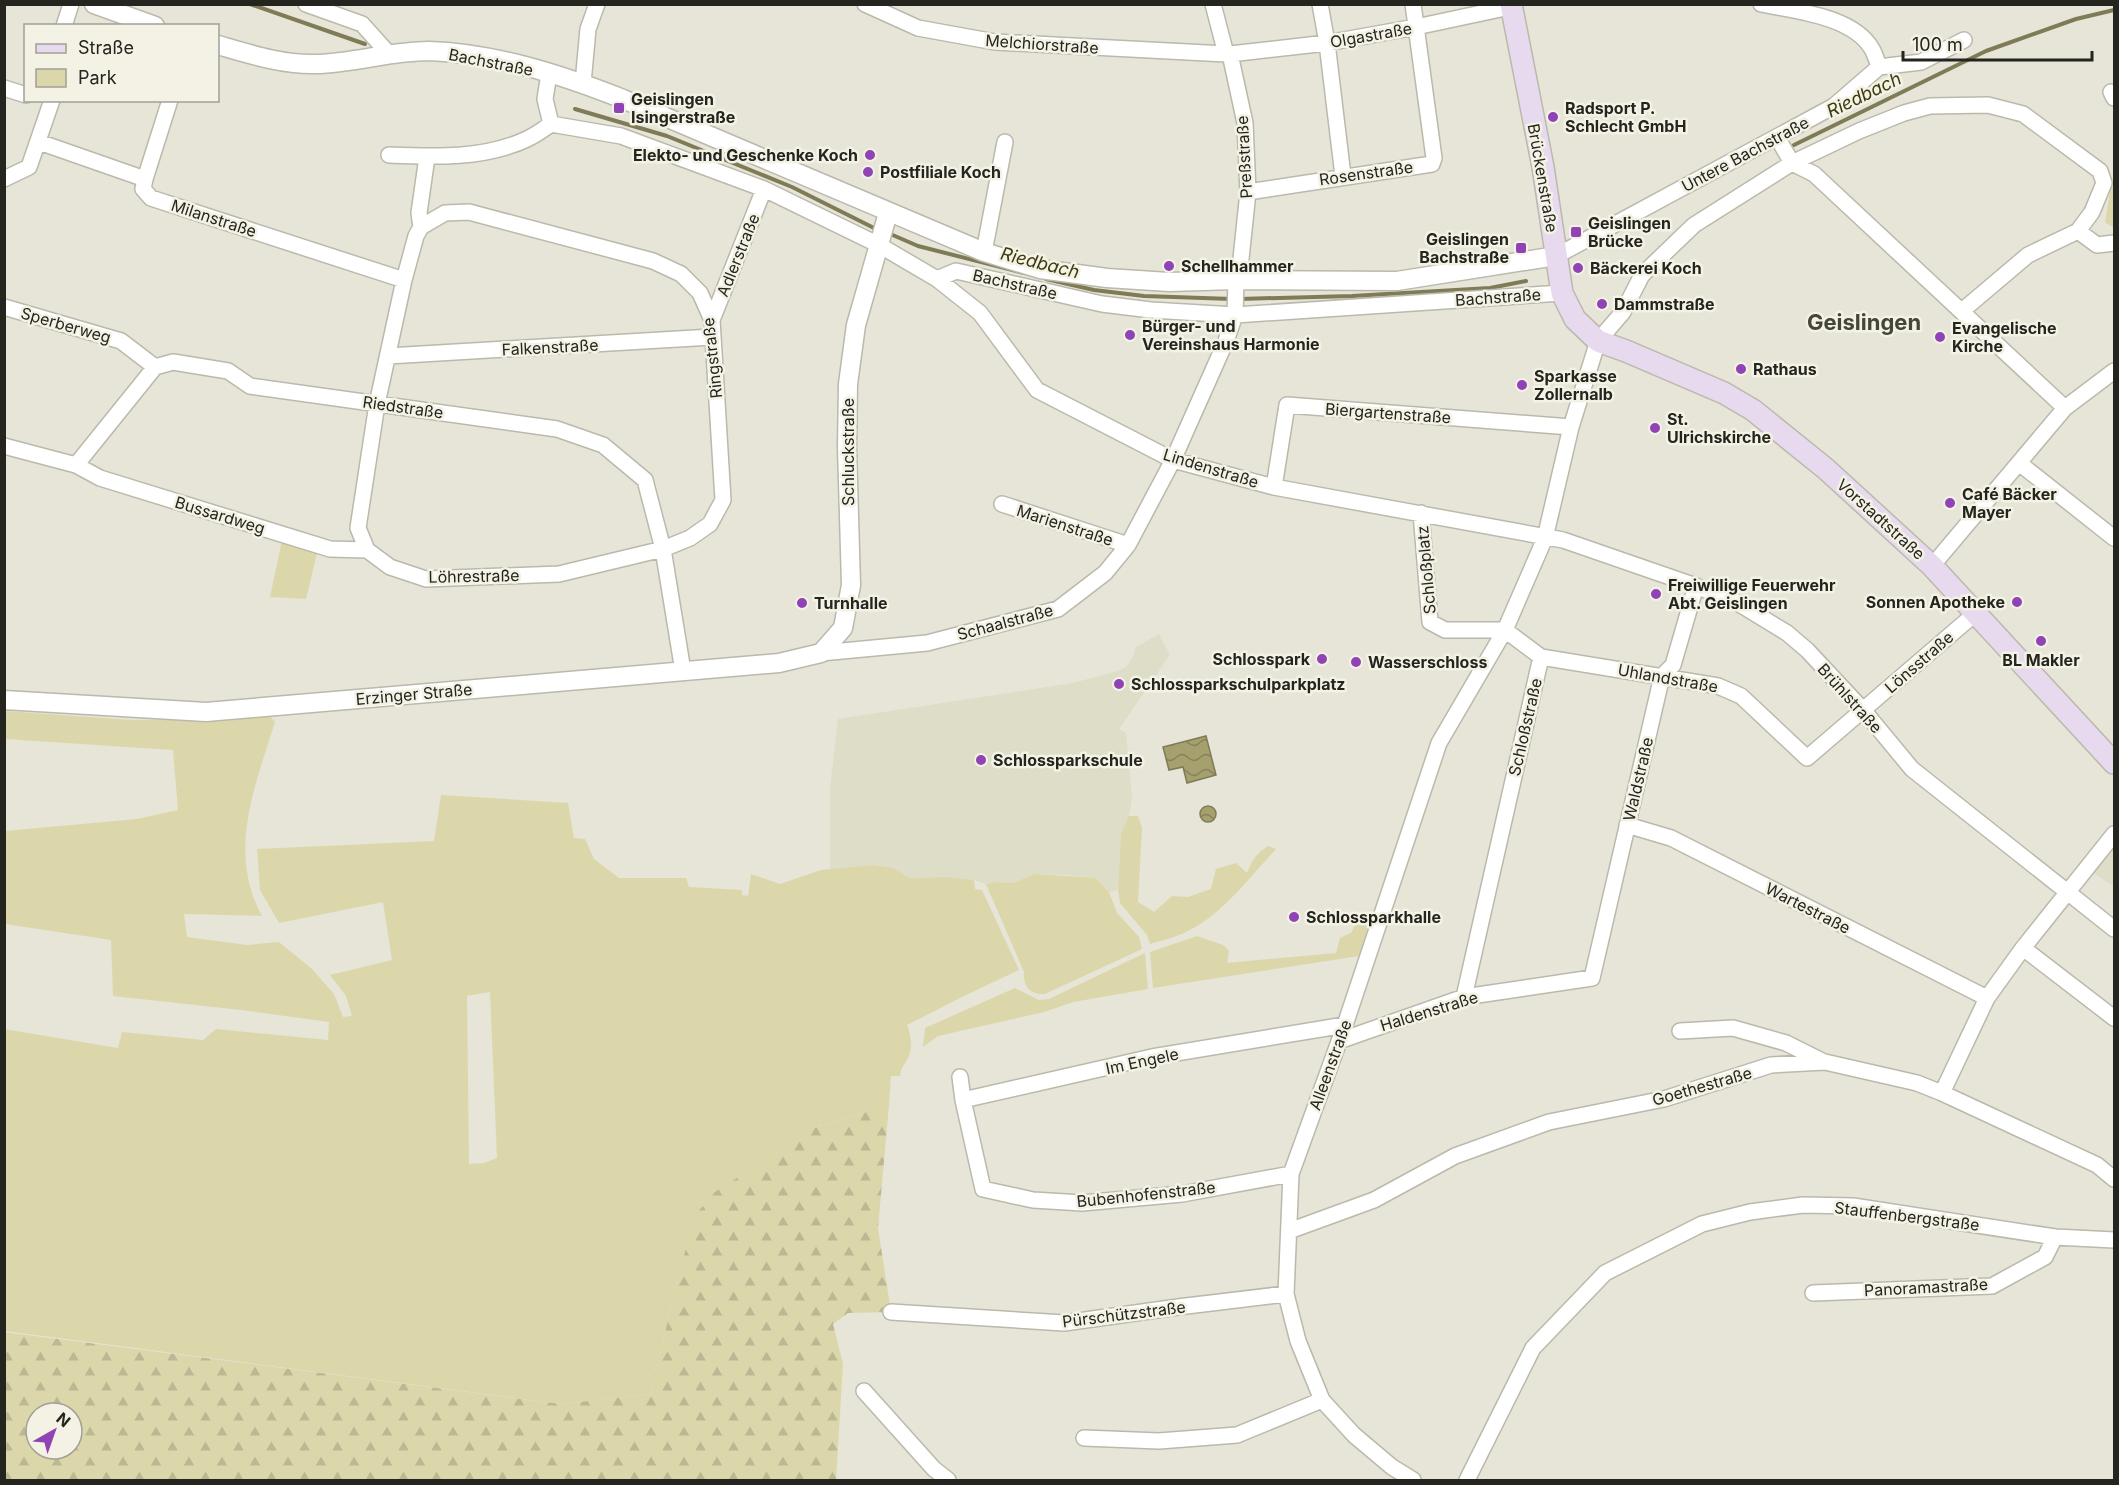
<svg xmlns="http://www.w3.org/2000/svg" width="2119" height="1485" font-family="Inter,sans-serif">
	<defs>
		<pattern id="forest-firs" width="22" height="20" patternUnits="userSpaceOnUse" patternTransform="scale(1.5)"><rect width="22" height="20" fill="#dbd7ab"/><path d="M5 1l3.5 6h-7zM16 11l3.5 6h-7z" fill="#bcb893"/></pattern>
		<pattern id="water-waves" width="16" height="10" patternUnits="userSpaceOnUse" patternTransform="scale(1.5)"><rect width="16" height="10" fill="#a5a06d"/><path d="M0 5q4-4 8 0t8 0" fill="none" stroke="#868259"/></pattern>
	</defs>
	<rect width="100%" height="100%" fill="#e6e5d7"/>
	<path fill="#deddc7" d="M1159 634 1170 655 1119 729 1126 733 1132 798 1129 816 1121 833 1118 890 1109 892 1096 878 1064 875 1034 874 1013 883 996 882 986 884 974 880 946 877 910 878 893 868 874 865 830 870V788L838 719 1073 683 1118 671 1127 666 1133 656 1136 647Z
		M2114 843V887L2091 871Z"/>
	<path fill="#dbd7ab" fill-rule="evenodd" d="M2111 186 2114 188V228L2105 222Z
		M282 540 318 549 306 599 270 597Z
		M5 711 132 720 197 719 268 714 275 722C255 786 227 852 262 916L184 914 187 937 247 945 279 942 312 969 334 994 343 1017 352 1016 346 996 330 975 392 960 383 902 279 923 260 890 257 849 434 841 441 795 568 803 574 838 585 839 594 859 619 878H686L689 887 742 890V895L748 896 751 874 780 884 821 870 874 865 893 868 910 878 946 877 974 880 975 889 982 890 1019 970 966 995 907 1025C911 1035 913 1048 908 1058 904 1066 901 1067 900 1076H891L889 1105 814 1128 677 1280 651 1394 561 1404 5 1331 4 1029 118 1048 122 1032 203 1040 216 1029 328 1040 329 1022 241 1010 113 996 111 940 5 924V831L137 819 178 810 173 750 5 739ZM490 992 497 1158 484 1163 469 1164 467 996Z
		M1129 816H1138L1142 828 1138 902 1154 912 1172 896 1188 897 1211 889 1216 869 1236 863 1247 873C1252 860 1257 853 1268 846L1276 849C1247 880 1221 917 1182 934 1172 938 1160 941 1150 944L1147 935 1120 903 1118 890 1121 833Z
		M1034 874 1096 878 1109 892 1117 913 1139 937 1142 949 1045 994C1030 995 1023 987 1024 972L986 884 996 882 1013 883Z
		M1370 921 1359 956 1153 988 1150 952 1197 936 1223 945 1229 951 1227 963 1336 953 1340 938 1351 933 1355 925Z
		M1145 953 1148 989 1073 1002 1044 1012 938 1036 923 1047 925 1028 1015 988 1039 1000 1049 999Z"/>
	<path fill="url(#forest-firs)" fill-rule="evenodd" d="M889 1105 878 1228 891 1312 848 1313 833 1324 843 1364 836 1480H5L4 1332 561 1404 651 1394 677 1280 696 1214 715 1192 814 1128ZM36 1413H72V1449H36Z"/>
	<path fill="url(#water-waves)" stroke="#7f7b56" stroke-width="1.5" d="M1206 736 1216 775 1187 783 1183 767 1169 770 1163 747Z
		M1200 814a8 8 0 1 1 16 0a8 8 0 1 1-16 0Z"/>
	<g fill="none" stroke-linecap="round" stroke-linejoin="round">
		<path stroke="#7f7b56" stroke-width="4" d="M250 4 365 44
			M575 109 667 136 792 187 878 230
			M1794 145 1986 51 2076 19 2114 10
			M888 233 918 246 1024 273
			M1046 279 1094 290 1144 296 1232 299
			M1239 299 1352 296 1490 288 1526 281"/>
		<g stroke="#bab9ac" stroke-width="18">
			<path id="minor" d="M306 4 362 24 389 54
				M865 4 918 28 995 42 1226 54
				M1320 4 1327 43 1343 176
				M1761 4C1795 11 1853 16 1872 49 1875 54 1877 61 1879 67
				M64 26 71 4
				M1230 54 1327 43 1416 27 1510 7
				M549 74 545 99 551 124 621 136 764 189 879 245 937 279 980 313 1037 390 1173 460 1274 487 1563 540 1696 586 1738 603 1787 633 1807 650 1864 711 1912 769 2114 929
				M583 83 588 29 597 4
				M4 88 26 95
				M2111 92 2114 98
				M1777 137 1792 163 1814 174 2065 408
				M39 142 145 179 143 189 151 198 404 280
				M389 155C435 157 485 159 527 139 536 135 544 129 551 124
				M4 179 29 167 52 100
				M145 179 170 100
				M1248 192 1432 164 1434 158 1413 4
				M421 227 445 213 469 212 653 261 681 274 700 293 712 320 723 500 710 524 690 538 663 549 559 574 426 579 390 567 367 550 358 528 377 404 404 280 416 236 421 227 419 213 427 157
				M2078 231 2097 245 2114 243
				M984 252 1005 142
				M1556 256 1834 106 1879 67 1921 62 1964 40
				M937 279 956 271 1102 304 1151 310 1235 315 1562 293
				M4 307 121 341 155 367
				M712 320 764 189
				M388 356 712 337
				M4 446 76 465 155 367 173 362 228 371 250 386 557 429 603 445 645 480 663 549 683 671
				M2019 463 2114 538
				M76 465 100 478 330 549 367 550
				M1274 487 1287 405 1571 427
				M1002 504 1128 545
				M1421 513 1430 622 1445 630H1505
				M1932 566 2065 408 2114 371
				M1505 630 1541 657 1718 686 1741 696 1807 758 1977 612
				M821 653 927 643 1058 609 1105 573 1128 545 1173 460 1226 341 1235 315 1236 280 1240 268 1248 192 1245 123 1230 54H1226L1213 4
				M1627 825 1671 838 1987 998
				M2023 948 2114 1018
				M1464 997 1541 657
				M1680 1031 1733 1028 1786 1043 1822 1061
				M1339 1041 1464 997 1592 978 1662 676 1673 665 1696 586
				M960 1077 963 1100 1152 1057 1345 1025
				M1942 1093 1987 998 2023 948 2114 834
				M963 1100 983 1189 1033 1200 1082 1203 1182 1194 1291 1174
				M1289 1231 1374 1200 1455 1156 1549 1122 1664 1099 1771 1065 1825 1062 1917 1083 1942 1093 2097 1165 2114 1179
				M1813 1293 1992 1286 2045 1257 2055 1237
				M891 1312 1064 1323 1178 1307 1286 1294
				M864 1391 934 1469 948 1480
				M1084 1438 1159 1441 1237 1435 1322 1400
				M1413 1480 1392 1467 1354 1435 1322 1400 1298 1341 1286 1294 1291 1174 1345 1025 1439 743 1505 630 1545 538 1571 427 1598 341 1623 312 1642 275 1694 225 1792 163 1859 131 1904 113 1930 106 1988 105 2023 114 2100 171 2104 183 2092 212 2078 231 2028 255 1963 310
				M1467 1480 1533 1348 1605 1273 1702 1224 1750 1212 1803 1205 1853 1206 2055 1237 2114 1240"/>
		</g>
		<g stroke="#bab9ac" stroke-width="21">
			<path id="tertiary" d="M94 4 155 26
				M218 45C249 54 283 65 316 64 354 63 391 51 429 51 495 53 562 75 623 99L984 252 1040 269 1107 278 1169 282 1236 280 1397 281 1556 256
				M4 700 206 712 779 663 821 653 843 628 851 585 847 447 848 384 856 325 888 213"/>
		</g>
		<g stroke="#bab9ac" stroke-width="24">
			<path id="secondary" d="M1511 4 1543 167 1562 293 1575 319 1598 341 1626 351 1724 393 1753 410 1826 469 1932 566 2114 763"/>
		</g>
		<use href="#minor" stroke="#fff" stroke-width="15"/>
		<use href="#tertiary" stroke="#fff" stroke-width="18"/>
		<use href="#secondary" stroke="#e7d9ee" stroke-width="21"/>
	</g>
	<g fill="#9043b4" stroke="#f3f2e4" stroke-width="2">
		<rect x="613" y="102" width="12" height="12" rx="3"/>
		<circle cx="1553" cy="117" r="6"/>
		<circle cx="870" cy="155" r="6"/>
		<circle cx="868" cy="172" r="6"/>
		<rect x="1570" y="226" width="12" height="12" rx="3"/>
		<rect x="1515" y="242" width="12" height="12" rx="3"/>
		<circle cx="1169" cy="266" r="6"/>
		<circle cx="1578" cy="268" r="6"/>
		<circle cx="1602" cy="304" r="6"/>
		<circle cx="1130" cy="335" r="6"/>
		<circle cx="1940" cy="337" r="6"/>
		<circle cx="1741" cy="369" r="6"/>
		<circle cx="1522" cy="385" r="6"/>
		<circle cx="1655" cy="428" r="6"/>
		<circle cx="1950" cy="503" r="6"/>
		<circle cx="1656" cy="594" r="6"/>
		<circle cx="2017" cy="602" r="6"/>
		<circle cx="802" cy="603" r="6"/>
		<circle cx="2041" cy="641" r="6"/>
		<circle cx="1322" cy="659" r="6"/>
		<circle cx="1356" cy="662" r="6"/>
		<circle cx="1119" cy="684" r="6"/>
		<circle cx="981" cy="760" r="6"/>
		<circle cx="1294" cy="917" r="6"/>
	</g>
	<g text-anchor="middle" stroke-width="5" stroke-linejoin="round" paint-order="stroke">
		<g font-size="16" fill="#252520" stroke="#f3f2e4">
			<text transform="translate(1371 35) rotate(-10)" y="6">Olgastraße</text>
			<text transform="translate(1042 44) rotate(4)" y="6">Melchiorstraße</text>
			<text transform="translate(491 62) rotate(11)" y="6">Bachstraße</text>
			<text transform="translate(1745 154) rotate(-28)" y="6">Untere Bachstraße</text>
			<text transform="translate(1244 157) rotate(-93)" y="6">Preßstraße</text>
			<text transform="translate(1366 173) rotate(-8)" y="6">Rosenstraße</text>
			<text transform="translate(1543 178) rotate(80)" y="6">Brückenstraße</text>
			<text transform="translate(214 218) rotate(18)" y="6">Milanstraße</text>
			<text transform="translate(738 255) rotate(-68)" y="6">Adlerstraße</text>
			<text transform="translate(1015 284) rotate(13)" y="6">Bachstraße</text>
			<text transform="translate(1498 297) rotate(-4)" y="6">Bachstraße</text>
			<text transform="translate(66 325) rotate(16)" y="6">Sperberweg</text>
			<text transform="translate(550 347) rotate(-3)" y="6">Falkenstraße</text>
			<text transform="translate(712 358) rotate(-96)" y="6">Ringstraße</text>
			<text transform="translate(403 407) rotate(8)" y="6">Riedstraße</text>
			<text transform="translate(1388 413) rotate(4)" y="6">Biergartenstraße</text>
			<text transform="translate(848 452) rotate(-90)" y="6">Schluckstraße</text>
			<text transform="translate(1211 468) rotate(17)" y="6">Lindenstraße</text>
			<text transform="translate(220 515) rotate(17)" y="6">Bussardweg</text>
			<text transform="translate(1881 519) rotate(42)" y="6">Vorstadtstraße</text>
			<text transform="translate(1065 525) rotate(18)" y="6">Marienstraße</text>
			<text transform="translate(1426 570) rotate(-95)" y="6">Schloßplatz</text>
			<text transform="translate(474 576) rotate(-1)" y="6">Löhrestraße</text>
			<text transform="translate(1005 622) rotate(-15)" y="6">Schaalstraße</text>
			<text transform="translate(1919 662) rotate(-41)" y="6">Lönsstraße</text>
			<text transform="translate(1668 678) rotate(10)" y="6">Uhlandstraße</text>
			<text transform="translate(414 694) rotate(-5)" y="6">Erzinger Straße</text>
			<text transform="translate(1850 698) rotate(48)" y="6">Brühlstraße</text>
			<text transform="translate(1525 727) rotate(-77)" y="6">Schloßstraße</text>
			<text transform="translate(1638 779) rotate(-77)" y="6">Waldstraße</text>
			<text transform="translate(1808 908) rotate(27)" y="6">Wartestraße</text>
			<text transform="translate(1429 1011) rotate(-17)" y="6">Haldenstraße</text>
			<text transform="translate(1142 1061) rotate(-12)" y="6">Im Engele</text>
			<text transform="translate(1330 1065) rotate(-70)" y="6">Alleenstraße</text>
			<text transform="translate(1702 1086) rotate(-16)" y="6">Goethestraße</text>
			<text transform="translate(1146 1194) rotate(-6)" y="6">Bubenhofenstraße</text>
			<text transform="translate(1907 1216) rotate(7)" y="6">Stauffenbergstraße</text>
			<text transform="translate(1926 1287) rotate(-3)" y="6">Panoramastraße</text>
			<text transform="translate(1124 1314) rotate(-7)" y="6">Pürschützstraße</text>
		</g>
		<g font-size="16" font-weight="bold" fill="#252520" stroke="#f3f2e4" text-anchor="start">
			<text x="631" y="105">Geislingen<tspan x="631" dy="18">Isingerstraße</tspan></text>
			<text x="1565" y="114">Radsport P.<tspan x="1565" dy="18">Schlecht GmbH</tspan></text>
			<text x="858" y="161" text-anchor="end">Elekto- und Geschenke Koch</text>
			<text x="880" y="178">Postfiliale Koch</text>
			<text x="1588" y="229">Geislingen<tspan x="1588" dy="18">Brücke</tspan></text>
			<text x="1509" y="245" text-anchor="end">Geislingen<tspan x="1509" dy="18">Bachstraße</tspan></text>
			<text x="1181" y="272">Schellhammer</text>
			<text x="1590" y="274">Bäckerei Koch</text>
			<text x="1614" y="310">Dammstraße</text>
			<text x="1142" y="332">Bürger- und<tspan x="1142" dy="18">Vereinshaus Harmonie</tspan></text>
			<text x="1952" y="334">Evangelische<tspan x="1952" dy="18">Kirche</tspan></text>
			<text x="1753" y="375">Rathaus</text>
			<text x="1534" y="382">Sparkasse<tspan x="1534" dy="18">Zollernalb</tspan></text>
			<text x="1667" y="425">St.<tspan x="1667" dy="18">Ulrichskirche</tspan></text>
			<text x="1962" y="500">Café Bäcker<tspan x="1962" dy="18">Mayer</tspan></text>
			<text x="1668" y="591">Freiwillige Feuerwehr<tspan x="1668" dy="18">Abt. Geislingen</tspan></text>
			<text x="2005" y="608" text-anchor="end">Sonnen Apotheke</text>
			<text x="814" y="609">Turnhalle</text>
			<text x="1310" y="665" text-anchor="end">Schlosspark</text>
			<text x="2041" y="666" text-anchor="middle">BL Makler</text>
			<text x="1368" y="668">Wasserschloss</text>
			<text x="1131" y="690">Schlossparkschulparkplatz</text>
			<text x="993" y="766">Schlossparkschule</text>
			<text x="1306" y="923">Schlossparkhalle</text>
		</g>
		<g font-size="18" font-style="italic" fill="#3d390f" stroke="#f3f2e4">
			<text transform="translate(1864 95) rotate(-26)" y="6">Riedbach</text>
			<text transform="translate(1040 263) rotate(14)" y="6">Riedbach</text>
		</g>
		<g font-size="22" font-weight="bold" fill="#46453a" stroke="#f3f2e4">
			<text x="1864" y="330">Geislingen</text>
		</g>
	</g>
	<rect width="2119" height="1485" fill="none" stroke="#252520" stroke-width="12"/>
	<rect x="24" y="24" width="195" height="78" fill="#f3f2e4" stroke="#a1a096" stroke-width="1.5"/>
	<rect x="36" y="44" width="30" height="9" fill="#e7d9ee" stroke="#a1a096" stroke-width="1.5"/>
	<text x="78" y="54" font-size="18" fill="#252520">Straße</text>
	<rect x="36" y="69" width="30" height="18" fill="#dbd7ab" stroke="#a1a096" stroke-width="1.5"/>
	<text x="78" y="84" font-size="18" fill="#252520">Park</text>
	<g transform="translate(54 1431) rotate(40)"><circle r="28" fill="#f3f2e4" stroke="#a1a096" stroke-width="1.5"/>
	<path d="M0-4.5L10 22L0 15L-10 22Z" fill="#9043b4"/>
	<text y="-9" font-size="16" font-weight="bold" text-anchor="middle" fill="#252520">N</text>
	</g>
	<path d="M1903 51v9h189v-9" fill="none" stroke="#252520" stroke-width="3"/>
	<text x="1912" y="51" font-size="18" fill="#252520" stroke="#f3f2e4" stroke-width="4.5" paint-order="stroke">100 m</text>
</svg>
